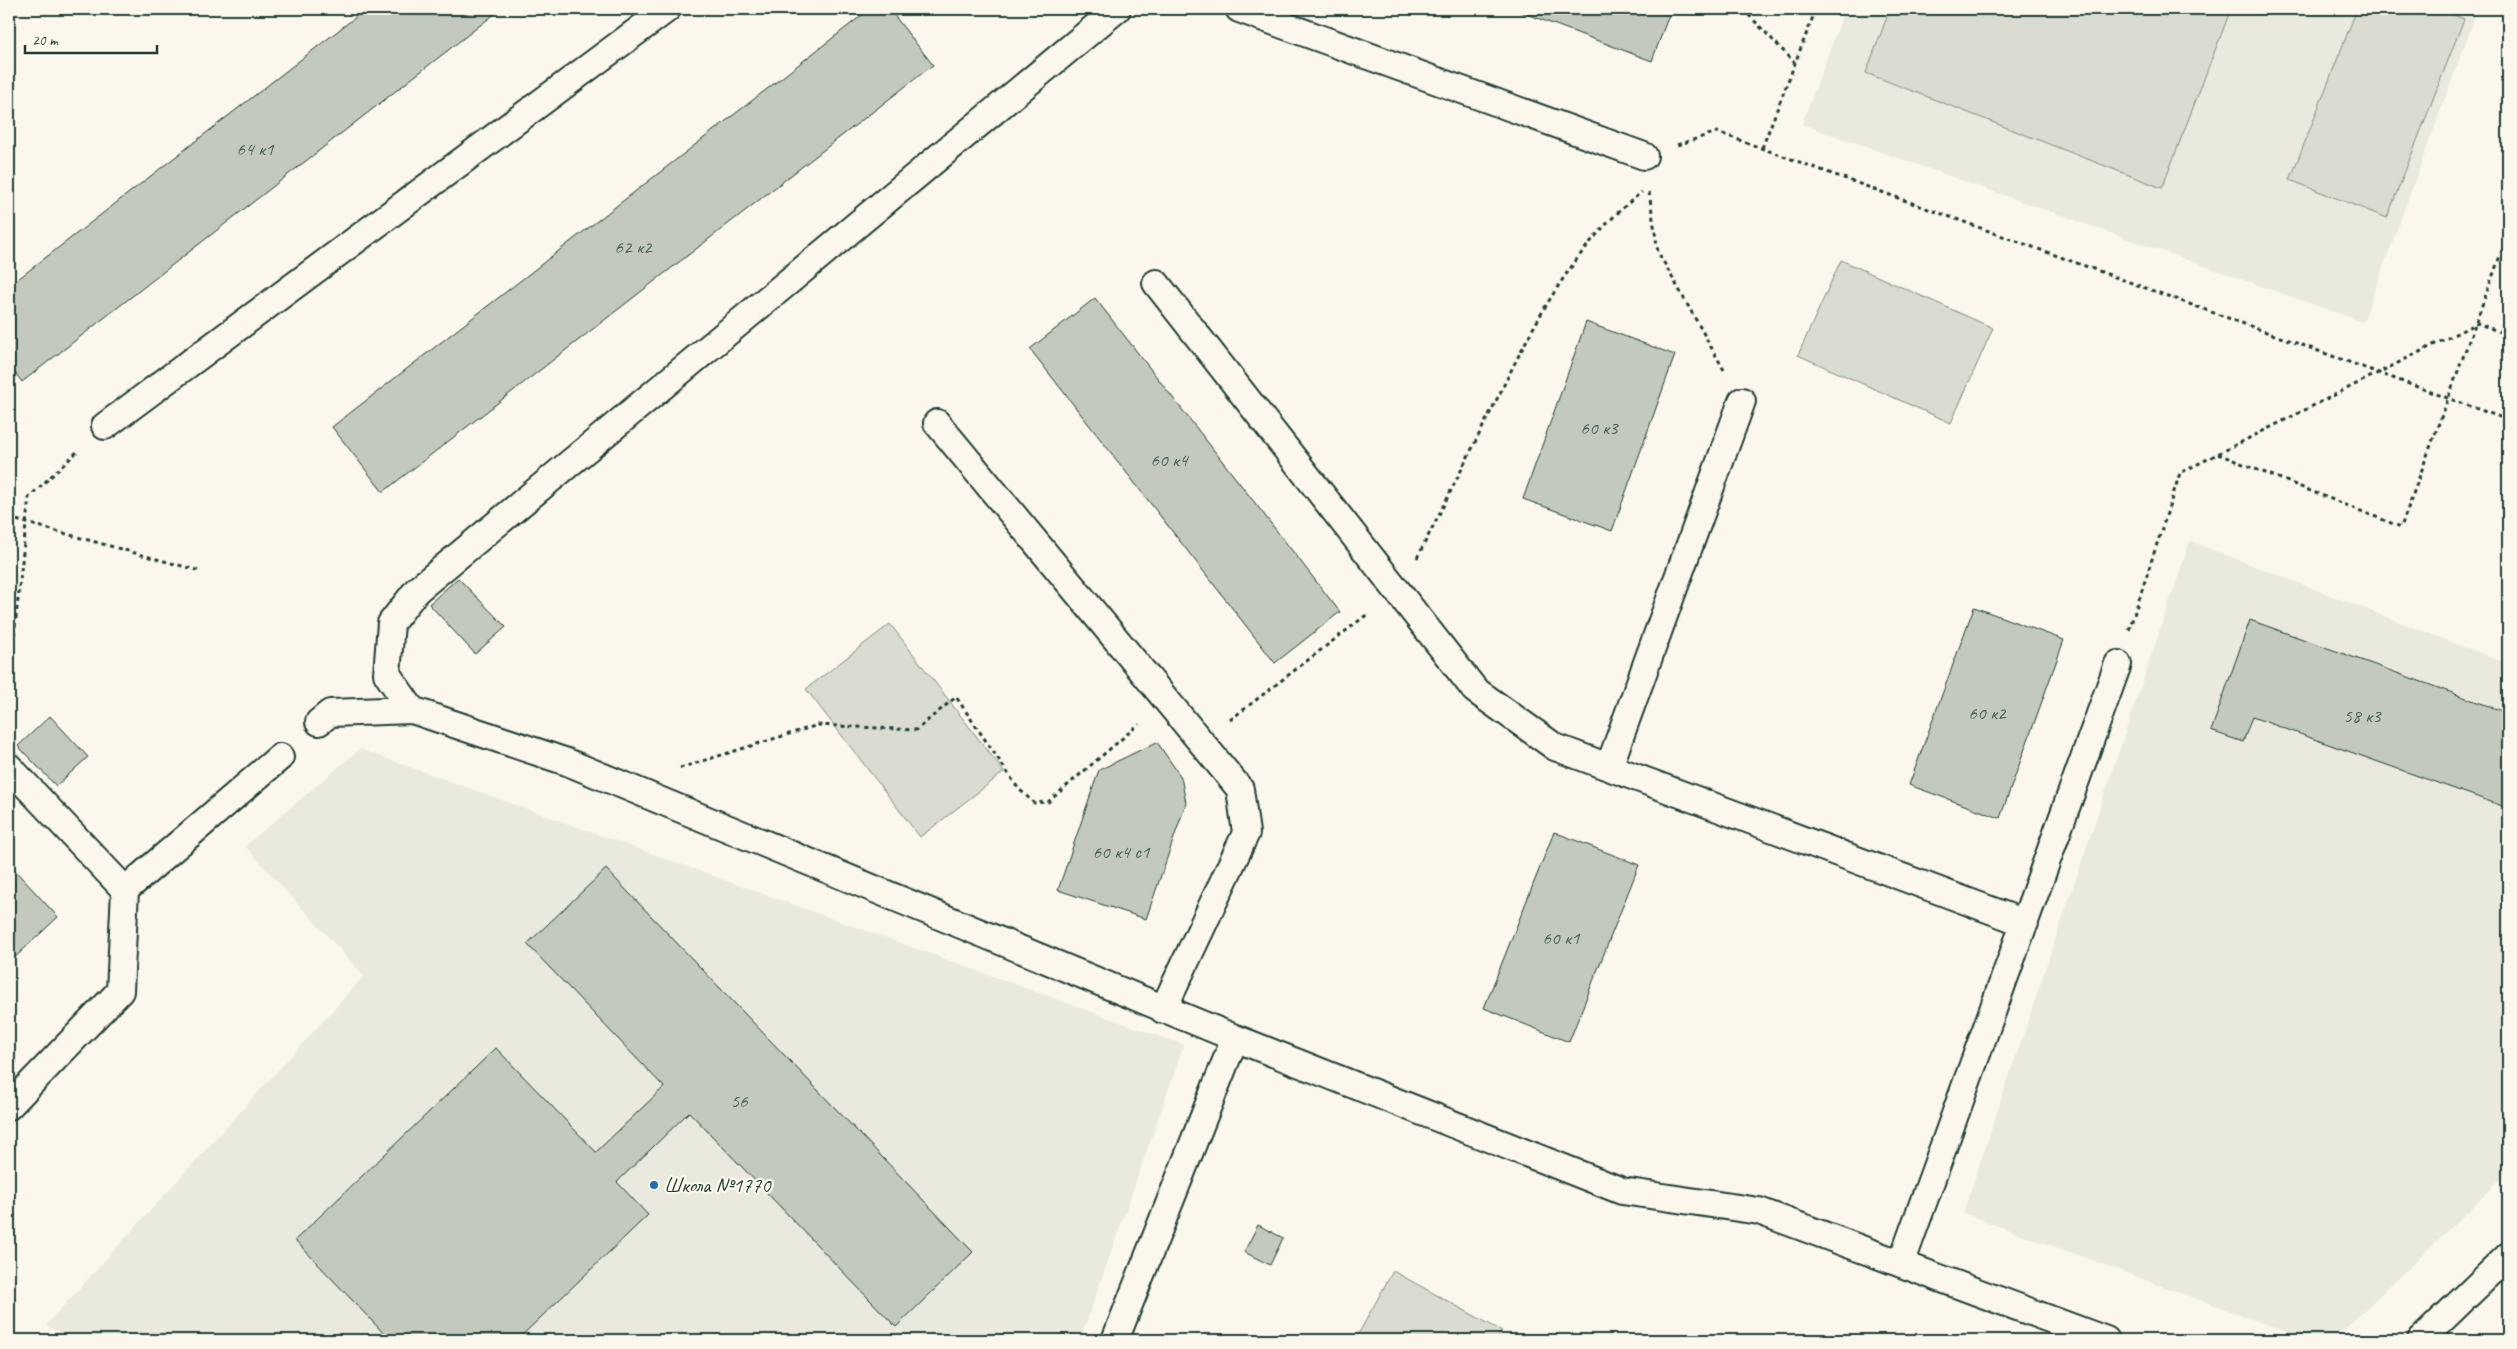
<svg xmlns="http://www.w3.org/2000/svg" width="2517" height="1349" font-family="Caveat,sans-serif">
	<rect width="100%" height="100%" fill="#fbf7ec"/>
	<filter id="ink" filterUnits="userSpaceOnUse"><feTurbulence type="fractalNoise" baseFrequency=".02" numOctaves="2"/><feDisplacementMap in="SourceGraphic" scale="10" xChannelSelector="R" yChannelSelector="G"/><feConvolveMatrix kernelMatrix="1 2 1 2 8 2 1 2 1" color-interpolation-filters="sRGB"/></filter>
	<g filter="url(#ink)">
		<path fill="#eae9de" d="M1845 9H2478L2363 322 1802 124Z
			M2190 541 2508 664V1173L2333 1340H2309L1963 1213Z
			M360 749 1184 1045 1080 1340H71L46 1325 364 976 245 846Z"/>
		<path fill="#dbdcd1" stroke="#7d8c82" d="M1890 9H2231L2162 188 1866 73Z
			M2357 9H2438L2464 19 2387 218 2290 180Z
			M1841 260 1993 328 1951 423 1798 355Z
			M890 624 1004 772 920 837 806 689Z
			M1393 1271 1502 1331 1497 1340H1355Z"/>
		<path fill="#c4c9be" stroke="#1f3d34" d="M366 9H501L22 382 9 365V286Z
			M870 9H889L933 65 383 492 332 427Z
			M1513 9H1671L1652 61Z
			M1095 298 1340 612 1275 663 1030 349Z
			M1586 322 1675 355 1612 531 1523 499Z
			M458 578 506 627 475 654 429 604Z
			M1974 607 2064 640 2000 818 1909 785Z
			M2250 620 2508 713V808L2252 717 2243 742 2211 731Z
			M50 716 88 757 56 786 18 746Z
			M1157 742 1181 777 1186 803 1146 919 1058 890 1099 770Z
			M1554 832 1639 865 1569 1042 1484 1008Z
			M9 864 58 917 9 963Z
			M606 869 973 1252 896 1327 689 1112 617 1182 648 1215 517 1340H390L295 1240 496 1048 596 1152 664 1087 527 944Z
			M9 1053 17 1062 9 1069Z
			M1258 1225 1283 1238 1270 1265 1244 1252Z"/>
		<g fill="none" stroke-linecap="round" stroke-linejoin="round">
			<g stroke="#1f3d34" stroke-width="30">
				<path id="service" d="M1117 9 417 590 391 623 387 674 412 710 567 762 1235 1038
					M1239 9 1644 156
					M1156 283 1475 690 1555 747 2025 923
					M937 423 1240 789 1246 833 1163 1010
					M105 426 667 9
					M319 722 330 713 412 710
					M9 767 125 890 120 991 9 1106
					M1609 767 1742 401
					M125 890 280 757
					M1901 1264 2118 664
					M1115 1340 1235 1038 1622 1191 1759 1211 2106 1340
					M2421 1340 2508 1256"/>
			</g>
			<path stroke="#1f3d34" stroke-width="3" stroke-dasharray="4 4" stroke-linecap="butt" d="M1743 9 1795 63
				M1677 145 1717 132 2508 420
				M1762 148 1816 9
				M1649 192 1658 252 1724 370
				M2218 454 2401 527 2504 245
				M9 518 200 571
				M1417 558C1443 507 1468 456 1494 405 1533 326 1571 247 1642 192
				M9 608 15 615
				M2129 630 2180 473 2477 323 2508 335
				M9 649 13 645 29 497 78 451
				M1230 720 1369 613
				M680 768 818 725 916 730 956 697 1018 788 1034 803 1048 802 1139 724"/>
			<use href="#service" stroke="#fbf7ec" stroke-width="26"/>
		</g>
	</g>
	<circle fill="#1f6fb2" stroke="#fbf7ec" stroke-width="2" cx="654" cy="1185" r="5"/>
	<g text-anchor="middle" stroke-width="4.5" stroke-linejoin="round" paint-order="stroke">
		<g font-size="19" fill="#486056">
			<text x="255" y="155">64 к1</text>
			<text x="633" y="253">62 к2</text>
			<text x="1599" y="434">60 к3</text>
			<text x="1169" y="466">60 к4</text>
			<text x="1987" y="719">60 к2</text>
			<text x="2362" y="722">58 к3</text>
			<text x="1121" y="858">60 к4 с1</text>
			<text x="1561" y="944">60 к1</text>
			<text x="739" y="1107">56</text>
		</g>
		<g font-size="21" fill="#1f3d34" stroke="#fbf7ec" text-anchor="start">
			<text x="664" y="1192">Школа №1770</text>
		</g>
	</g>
	<rect width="2517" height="1349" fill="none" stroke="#fbf7ec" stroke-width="30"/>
	<rect x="15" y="15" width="2487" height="1319" fill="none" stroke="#1f3d34" stroke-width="2" filter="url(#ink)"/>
	<path d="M25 45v8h132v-8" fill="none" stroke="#1f3d34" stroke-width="2.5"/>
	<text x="32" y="45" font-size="15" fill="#1f3d34" stroke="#fbf7ec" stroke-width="4" paint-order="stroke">20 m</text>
</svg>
